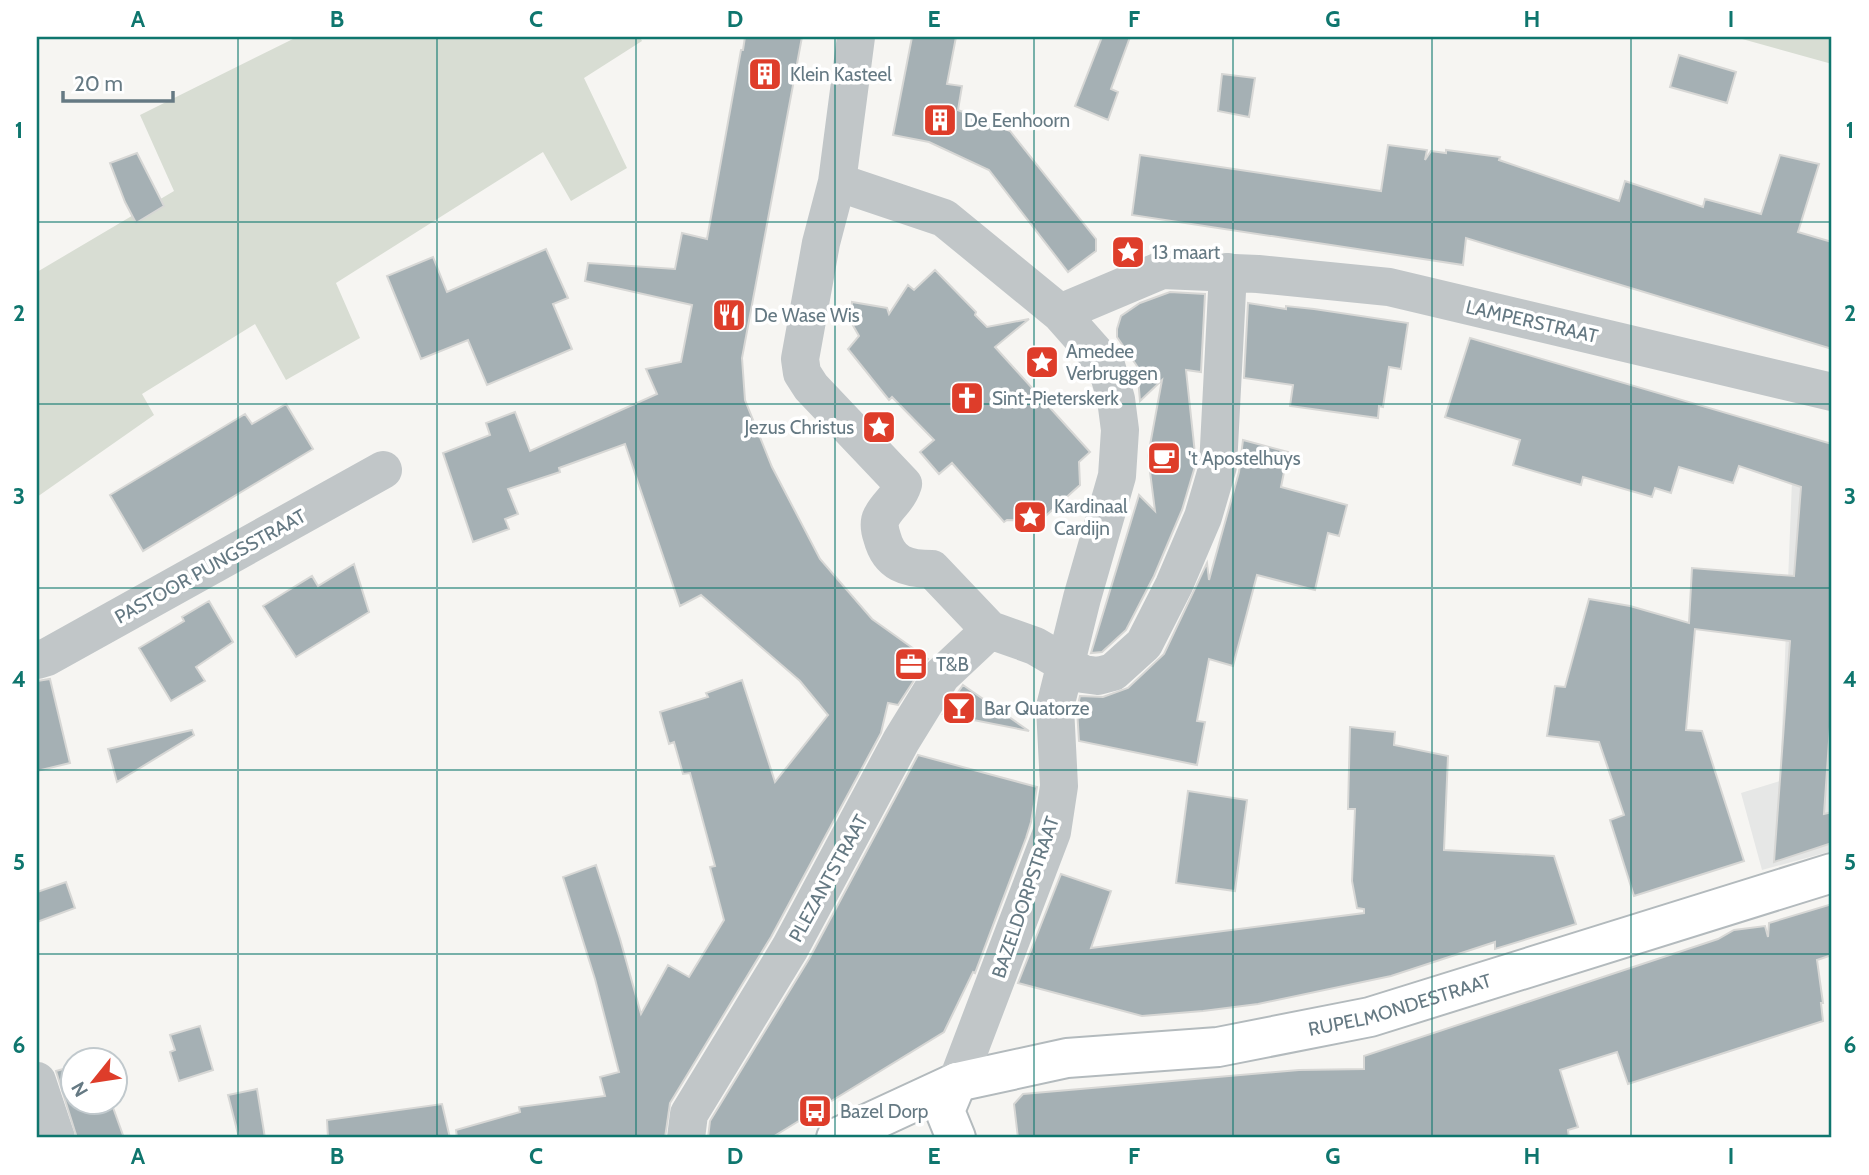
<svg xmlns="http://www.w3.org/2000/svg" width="1869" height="1175" font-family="Cabin,sans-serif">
	<rect width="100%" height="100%" fill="#f6f5f2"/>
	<path fill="#e6e7e6" d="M1794 431 1804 440 1832 447V851L1762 870 1741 793 1780 781Z"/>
	<path fill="#d8ddd3" d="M297 37H640L642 41 584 78 627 168 571 201 543 152 336 283 360 338 286 380 255 324 142 394 154 415 37 497V272L174 191 140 115Z
		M1735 37H1832V64Z"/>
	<path fill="#a5b0b4" stroke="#d7d7d5" stroke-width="2" d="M745 37H802L742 358 745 400 772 467 820 559 872 619 928 659 898 705 888 703 881 733 771 937 670 1103 665 1138H457L456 1130 520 1112 519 1107 605 1096 600 1077 619 1072 595 979 563 877 596 865 620 939 641 1014 668 965 689 977 724 920 710 867 715 866 690 773 683 774 674 742 669 744 660 712 708 697 706 693 742 680 775 782 828 715 800 681 701 595 680 606 625 444 559 468 560 472 508 489 518 514 505 519 509 529 473 542 443 453 490 435 486 423 515 412 530 451 657 394 646 369 681 362 692 305 585 281 588 263 675 269 682 233 707 239 741 50H743Z
		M912 37H956L947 84 962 86 958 110 1010 131 1096 239V251L1068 272 989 170 929 142 893 135Z
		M1102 37H1130L1111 89 1118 92 1108 120 1075 106Z
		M1679 55 1736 72 1727 103 1670 87Z
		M1222 74 1255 78 1249 117 1218 111Z
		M1388 145 1427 150 1425 160 1431 151 1446 153V150L1500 157 1499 160 1619 201 1625 181 1703 207 1705 199 1761 214 1780 155 1819 164 1798 232 1832 242V349L1466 238 1463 265 1132 215 1140 155 1381 191Z
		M137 153 164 206 136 223 125 202 110 163Z
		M546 249 568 298 553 304 572 349 487 385 468 340 421 359 387 276 433 257 447 292Z
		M935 270 976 312 975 315 987 327 1029 319 995 347 1090 452 1079 462 1080 485 1040 521 1007 520 1004 522 952 463 939 474 920 452 934 440 892 397 889 400 848 349 859 336 851 322 852 302 887 308 889 314 908 285 914 290Z
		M1170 292 1205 294 1201 372 1186 370 1196 463 1182 510 1154 576 1126 630 1102 652 1091 653 1139 495 1155 511 1148 456 1162 380 1140 401 1137 366 1117 337V329L1121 316 1140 303Z
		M1248 303 1286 309V306L1314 309 1408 323 1401 369 1389 367 1383 407 1379 406 1378 418 1290 406 1293 385 1244 378Z
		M1470 338 1832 444V698L1824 814 1832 812V843L1774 862 1790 641 1695 629 1686 730 1702 731 1744 861 1634 896 1610 820 1624 815 1599 742 1547 736 1555 686 1565 687 1589 599 1630 606 1689 623 1692 568 1794 576 1801 487 1739 466 1733 483 1679 467 1671 493 1655 488 1652 497 1583 477 1581 485 1513 465 1520 440 1445 417Z
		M286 404 313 449 143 551 110 495 245 414 252 424Z
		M1243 440 1288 452 1281 487 1347 505 1339 536 1328 533 1315 590 1257 575 1233 666 1209 659 1197 721 1205 722 1197 765 1079 741 1077 709 1080 696 1103 697 1128 688 1164 654 1207 563 1209 580 1239 472Z
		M354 564 369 612 296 657 263 606 312 576 318 586Z
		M209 601 233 642 196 667 205 681 171 701 139 648 184 621 182 617Z
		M50 679 70 763 37 771V681Z
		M963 685 1029 731 943 714Z
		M1350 727 1395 732 1394 745 1448 756 1444 850 1554 856 1576 924 1495 949V942L1391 976 1258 1004 1203 1011 1142 1016 1018 983 1061 874 1111 891 1091 948 1364 913V909L1357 908 1352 881 1355 809H1348Z
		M192 730 194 735 117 782 108 749Z
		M918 755 1037 787 1031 822 1026 838 975 973 973 972 944 1032 771 1138H708L710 1121 809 959Z
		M1188 791 1247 800 1235 891 1176 883Z
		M66 882 75 908 37 922V892Z
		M1832 904V955L1817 960 1823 1003H1821L1823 1021 1628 1084 1617 1052 1560 1070 1578 1127 1568 1130 1569 1138H1018L1014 1104 1023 1094 1299 1070 1364 1069V1056L1718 939 1734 930 1765 926 1768 937 1769 923Z
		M200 1026 213 1070 179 1081 170 1052 175 1050 170 1035Z
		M74 1066V1102H111L124 1138H77L56 1071Z
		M257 1089 265 1138H239L228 1095Z
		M442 1104 450 1138H328L327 1120Z"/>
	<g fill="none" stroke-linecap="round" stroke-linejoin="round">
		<g stroke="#b3babd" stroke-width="42">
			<g id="secondary">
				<path id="s1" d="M836 1138 957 1082 1067 1058 1218 1047 1370 1017 1832 873"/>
				<path d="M956 1138 945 1111 957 1082"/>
			</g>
		</g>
		<path stroke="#c1c6c8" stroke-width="38" d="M856 37 837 182 821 243 800 359 802 373 811 387 903 484C898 500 889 503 882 516 878 522 880 531 882 537 889 564 907 569 932 569L990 630 1035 646 1083 674 1098 676 1113 672 1144 644 1174 585 1203 517 1218 466 1228 272
			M837 182 944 218 1060 313 1106 365 1116 399 1120 430 1117 476 1082 598 1055 707 1059 786 1052 832 957 1082
			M1060 313 1162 270 1258 274 1389 287 1832 392
			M37 660 47 657 383 470
			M37 1081 56 1138
			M686 1138 689 1114 790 948 901 741 941 676 990 630"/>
		<use href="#secondary" stroke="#fff" stroke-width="38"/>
	</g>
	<path fill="none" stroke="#0f766e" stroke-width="2" stroke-opacity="0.55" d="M238 37V1138M437 37V1138M636 37V1138M835 37V1138M1034 37V1138M1233 37V1138M1432 37V1138M1631 37V1138M37 222H1832M37 404H1832M37 588H1832M37 770H1832M37 954H1832"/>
	<defs>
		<g id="building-square" transform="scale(1.75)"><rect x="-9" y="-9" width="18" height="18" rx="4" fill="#de3d2a" stroke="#fff"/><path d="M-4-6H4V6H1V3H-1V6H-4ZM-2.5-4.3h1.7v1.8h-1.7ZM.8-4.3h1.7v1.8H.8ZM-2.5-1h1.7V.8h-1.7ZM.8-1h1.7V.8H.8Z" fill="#fff"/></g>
		<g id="sight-square" transform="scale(1.75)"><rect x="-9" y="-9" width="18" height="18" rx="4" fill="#de3d2a" stroke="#fff"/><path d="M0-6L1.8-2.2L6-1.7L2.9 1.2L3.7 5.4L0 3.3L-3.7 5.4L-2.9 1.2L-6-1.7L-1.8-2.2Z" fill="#fff"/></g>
		<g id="restaurant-square" transform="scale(1.75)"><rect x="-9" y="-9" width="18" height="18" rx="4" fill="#de3d2a" stroke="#fff"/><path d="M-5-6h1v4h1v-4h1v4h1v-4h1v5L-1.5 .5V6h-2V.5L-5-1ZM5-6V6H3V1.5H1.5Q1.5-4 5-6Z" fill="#fff"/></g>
		<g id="church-square" transform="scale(1.75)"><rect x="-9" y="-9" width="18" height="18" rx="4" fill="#de3d2a" stroke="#fff"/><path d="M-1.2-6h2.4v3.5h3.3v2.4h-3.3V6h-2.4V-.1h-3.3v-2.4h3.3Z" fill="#fff"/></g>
		<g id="cafe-square" transform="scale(1.75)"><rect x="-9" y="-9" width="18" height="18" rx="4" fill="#de3d2a" stroke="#fff"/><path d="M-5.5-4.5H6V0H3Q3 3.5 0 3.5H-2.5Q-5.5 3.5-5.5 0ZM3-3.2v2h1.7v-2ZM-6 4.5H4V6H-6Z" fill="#fff"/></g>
		<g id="office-square" transform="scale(1.75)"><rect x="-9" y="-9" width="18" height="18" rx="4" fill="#de3d2a" stroke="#fff"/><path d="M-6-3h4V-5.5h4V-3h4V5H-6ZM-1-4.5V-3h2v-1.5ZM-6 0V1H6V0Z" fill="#fff"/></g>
		<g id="bar-square" transform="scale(1.75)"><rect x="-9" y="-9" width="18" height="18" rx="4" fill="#de3d2a" stroke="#fff"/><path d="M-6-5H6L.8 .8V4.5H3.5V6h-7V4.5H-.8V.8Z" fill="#fff"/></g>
		<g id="bus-square" transform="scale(1.75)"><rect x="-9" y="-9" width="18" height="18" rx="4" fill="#de3d2a" stroke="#fff"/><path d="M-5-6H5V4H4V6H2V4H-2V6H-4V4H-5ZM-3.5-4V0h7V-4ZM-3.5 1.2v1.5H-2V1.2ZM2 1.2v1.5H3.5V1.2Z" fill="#fff"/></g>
	</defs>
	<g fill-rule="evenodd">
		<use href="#building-square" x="765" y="74"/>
		<use href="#building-square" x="940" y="120"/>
		<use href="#sight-square" x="1128" y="252"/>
		<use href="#restaurant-square" x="729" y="315"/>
		<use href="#sight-square" x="1042" y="362"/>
		<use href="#church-square" x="967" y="398"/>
		<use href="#sight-square" x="879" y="427"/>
		<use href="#cafe-square" x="1164" y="458"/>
		<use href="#sight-square" x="1030" y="517"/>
		<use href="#office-square" x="911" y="664"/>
		<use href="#bar-square" x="959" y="708"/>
		<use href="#bus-square" x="815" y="1111"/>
	</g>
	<g text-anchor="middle" stroke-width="7" stroke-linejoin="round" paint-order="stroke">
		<g font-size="19" fill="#657983" stroke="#fff" text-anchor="start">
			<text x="790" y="81">Klein Kasteel</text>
			<text x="964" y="127">De Eenhoorn</text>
			<text x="1152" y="259">13 maart</text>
			<text x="754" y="322">De Wase Wis</text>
			<text x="1066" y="358">Amedee<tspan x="1066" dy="22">Verbruggen</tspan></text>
			<text x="992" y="405">Sint-Pieterskerk</text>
			<text x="854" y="434" text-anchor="end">Jezus Christus</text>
			<text x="1188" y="465">'t Apostelhuys</text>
			<text x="1054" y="513">Kardinaal<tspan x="1054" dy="22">Cardijn</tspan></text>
			<text x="936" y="671">T&amp;B</text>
			<text x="984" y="715">Bar Quatorze</text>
			<text x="840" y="1118">Bazel Dorp</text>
		</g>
		<g font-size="19" fill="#657983" stroke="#fff">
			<text transform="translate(1532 321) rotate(13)" y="7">LAMPERSTRAAT</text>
			<text transform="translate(210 566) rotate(-29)" y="7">PASTOOR PUNGSSTRAAT</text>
			<text transform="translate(828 878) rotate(-61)" y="7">PLEZANTSTRAAT</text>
			<text transform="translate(1025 897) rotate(-71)" y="7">BAZELDORPSTRAAT</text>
			<text dy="7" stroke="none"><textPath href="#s1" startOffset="584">RUPELMONDESTRAAT</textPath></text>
		</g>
	</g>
	<rect width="1869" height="1175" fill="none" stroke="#ffffff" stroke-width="77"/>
	<g transform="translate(94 1081) rotate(240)"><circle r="33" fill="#ffffff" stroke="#c1c9cd" stroke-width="2"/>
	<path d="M0-5L12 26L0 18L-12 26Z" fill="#de3d2a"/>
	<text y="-10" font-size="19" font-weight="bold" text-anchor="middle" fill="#657983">N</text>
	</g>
	<path d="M63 91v10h110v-10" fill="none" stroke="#657983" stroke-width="3.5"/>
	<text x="74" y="91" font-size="21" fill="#657983" stroke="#ffffff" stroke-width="5" paint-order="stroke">20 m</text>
	<rect x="38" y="38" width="1792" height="1098" fill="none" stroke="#0f766e" stroke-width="2.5"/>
	<g font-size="23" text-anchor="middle" font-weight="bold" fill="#0f766e">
		<text x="138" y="27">A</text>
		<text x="337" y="27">B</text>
		<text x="536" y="27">C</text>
		<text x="735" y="27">D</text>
		<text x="934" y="27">E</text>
		<text x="1134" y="27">F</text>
		<text x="1333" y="27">G</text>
		<text x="1532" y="27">H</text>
		<text x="1731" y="27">I</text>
		<text x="19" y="138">1</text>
		<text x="1850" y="138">1</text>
		<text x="19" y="321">2</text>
		<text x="1850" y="321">2</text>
		<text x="19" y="504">3</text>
		<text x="1850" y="504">3</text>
		<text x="19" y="687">4</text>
		<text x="1850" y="687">4</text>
		<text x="19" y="870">5</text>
		<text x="1850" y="870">5</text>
		<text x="19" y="1053">6</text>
		<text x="1850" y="1053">6</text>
		<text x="138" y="1164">A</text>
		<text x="337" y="1164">B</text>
		<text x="536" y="1164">C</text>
		<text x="735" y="1164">D</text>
		<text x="934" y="1164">E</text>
		<text x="1134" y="1164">F</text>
		<text x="1333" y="1164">G</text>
		<text x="1532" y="1164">H</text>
		<text x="1731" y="1164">I</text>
	</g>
</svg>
